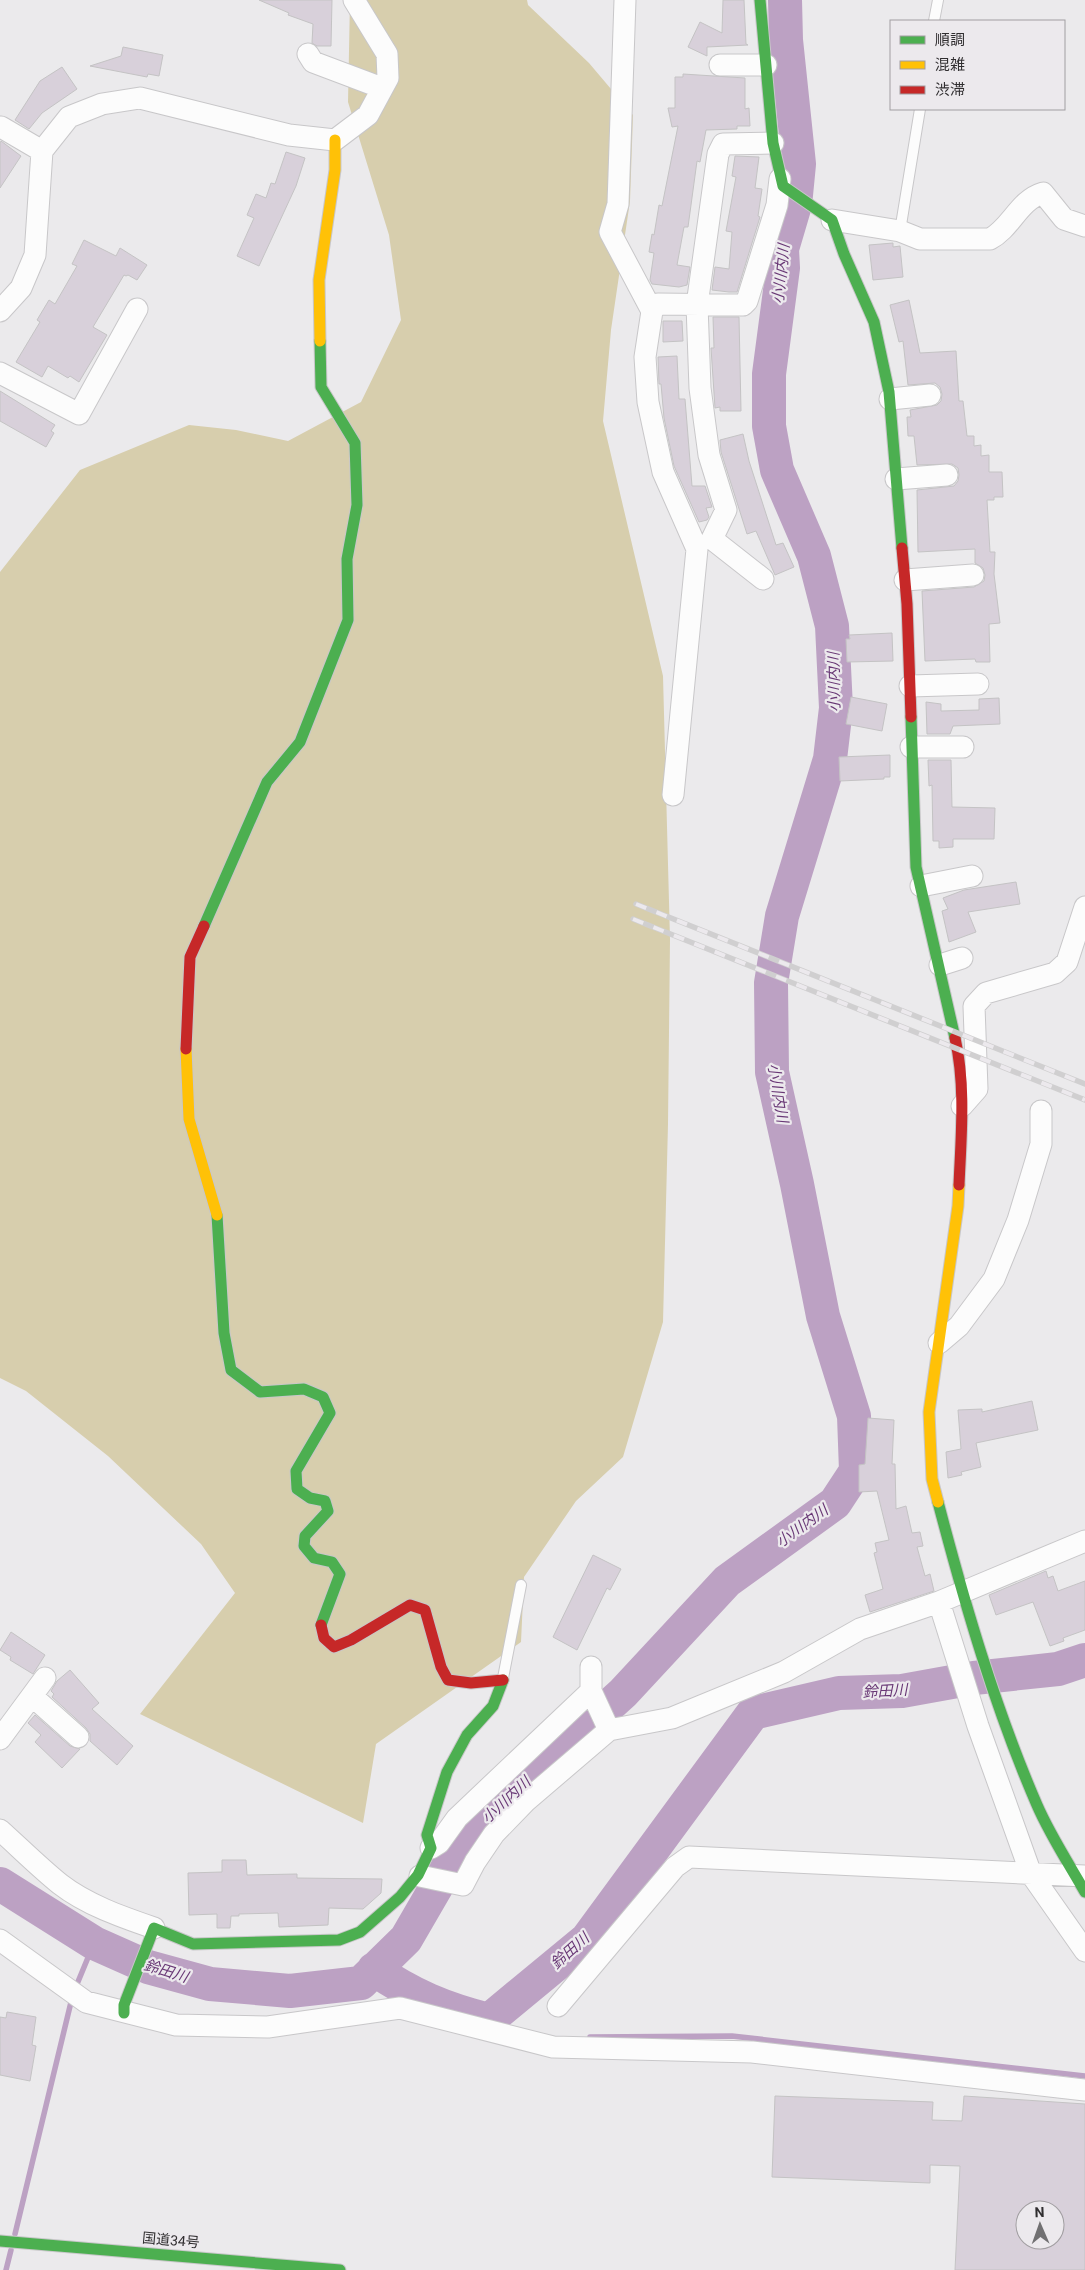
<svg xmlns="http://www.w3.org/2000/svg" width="1085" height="2270" font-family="Roboto,'Noto Sans JP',sans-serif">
	<rect width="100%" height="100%" fill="#ebeaec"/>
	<path fill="#d7cead" d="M350 0H527L528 5 589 63 633 115 630 201 611 330 603 421 663 676 670 939 668 1124 663 1322 623 1457 576 1501 524 1577 521 1642 376 1744 363 1823 140 1714 235 1593 201 1544 108 1456 26 1391 0 1378V572L80 470 189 425 236 430 288 441 361 402 401 320 389 235 348 102Z"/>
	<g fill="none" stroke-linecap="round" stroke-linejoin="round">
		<path stroke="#bca1c3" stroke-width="5.5" d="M75 1989 94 1943
			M590 2037 732 2036 1085 2076
			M15 2234 72 1998
			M6 2270 11 2250"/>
		<path stroke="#bca1c3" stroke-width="34" d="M0 1884 94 1943 148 1967 210 1984 290 1991 361 1983 406 1939 460 1846 486 1817 623 1693 727 1581 835 1503 856 1471 854 1416 823 1316 797 1184 772 1072 771 983 782 916 830 759 836 708 832 626 814 556 777 470 769 426V374L783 268 782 249 795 205 799 164 786 40 785 0
			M374 1969C411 1995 445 2009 489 2020L587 1939 753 1713 839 1693 902 1691 974 1678 1058 1669 1085 1660"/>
	</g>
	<path fill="#d8d0da" stroke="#c4c3c4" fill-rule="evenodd" d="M259 0H332L331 46H317L312 43 313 24 288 15 289 13Z
		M723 0H744L746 44 748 45 707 47V56L688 47 700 22 722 33Z
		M123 47 163 55 159 76 148 74 147 77 90 66 121 56Z
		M62 67 77 89 42 113 29 129 15 120 40 81Z
		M683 74 745 78V109L749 108 750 126H737V129L706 130 700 162 697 161 688 227H684L677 265 690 267 687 285 679 287 652 284 650 280 654 253 649 252 652 234 654 235 659 205 662 206 678 126 672 127 668 108H675V77H683Z
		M1 141 21 156 0 188V143Z
		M286 152 305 158 296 186 259 266 237 256 254 218 247 215 256 194 266 198 271 183 275 184Z
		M735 156 759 157 755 188 762 189 758 216 760 217 737 292H729L712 290 715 267 729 269 732 232 726 231 736 177 732 176Z
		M84 240 116 256 120 248 147 265 137 280 128 275 126 276 124 275 93 327 107 335 79 382 70 376 68 378 48 366 42 377 16 362 40 322 37 320 49 300 55 304 77 266 72 264Z
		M893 243V247L900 246 903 277 873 280 869 245Z
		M909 300 920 353 956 351 959 401H963L967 436H974V446L981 445V456L989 455V472H1002L1003 497H994V500H987L990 552H995L994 574 1000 623 989 624 990 662H976L975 659 925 661 922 591 974 587 984 581 985 575 983 568 975 563V549L918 552 917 490 954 486 958 481 959 475 958 468 952 464 917 465 914 436H908L907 417H911L910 410 937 405 941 401 942 394 940 387 935 383 908 385 903 341 899 342 890 305Z
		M713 317H739L741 411H720V407L715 408 711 348H714Z
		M663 321H682L683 341 663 342Z
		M677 356 679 399H685L692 486H705L712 507 706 508 709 517 707 520 699 522 674 466 664 418 661 384H659L658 357Z
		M0 391 55 425 51 431 54 433 46 447 0 421Z
		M743 434 749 461 776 545 783 543 794 567 775 575 756 531 747 534 721 452 720 440Z
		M892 633 893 661 847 662 846 639H850L849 635Z
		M851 697 887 704 882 731 846 724Z
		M999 698 1000 724 953 726 950 734H927L926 702 941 704V711L979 710V699Z
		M890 755V777H884V779L840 781 839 757Z
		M928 760H951L952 807 995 808 994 839H953V847L939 848V841H933L932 785 929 786Z
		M1016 882 1020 904 968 912 976 932 949 942 942 911 948 909 943 898 964 890Z
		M1032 1401 1038 1430 976 1443 981 1467 961 1472 962 1475 948 1478 946 1452 961 1449 958 1410 982 1409V1412Z
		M868 1418 894 1420 892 1464H895L896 1509 906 1506 912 1533 920 1532 923 1546 917 1547 925 1576 930 1574 934 1591 870 1612 865 1595 883 1589 874 1553 877 1552 875 1543 889 1540 877 1491 859 1492V1465L865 1464Z
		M593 1555 621 1569 610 1590 607 1588 577 1650 553 1637Z
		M1046 1571 1048 1578 1053 1576 1058 1591 1085 1581V1630L1063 1638 1064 1641 1050 1646 1033 1602 996 1615 989 1595Z
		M11 1632 45 1655 33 1674 10 1660 11 1657 0 1650Z
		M70 1670 99 1703 92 1709 133 1746 117 1765 90 1741V1734L86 1728 52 1697 54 1694 51 1691 57 1681Z
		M35 1715 70 1746 80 1749 62 1768 35 1742 41 1735 28 1723Z
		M222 1860H246L247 1875 297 1874V1878L382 1879 381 1893 363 1909 329 1908 328 1925 279 1927 278 1913 239 1914V1916H231L230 1928H217V1914L189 1915 188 1873 222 1872Z
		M7 2012 36 2017 32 2045 36 2046 30 2081 0 2075V2017L6 2018Z
		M775 2096 933 2102 932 2120 962 2121 964 2096 1085 2104V2270H955L960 2166 930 2165V2183L772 2177ZM1025 2210H1055V2240H1025Z"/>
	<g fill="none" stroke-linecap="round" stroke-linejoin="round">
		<g stroke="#c8c7c9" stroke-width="12">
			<path id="lane" d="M934 21 938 0
				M900 231 920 109
				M503 1678 521 1585"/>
		</g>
		<g stroke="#c8c7c9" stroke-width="23">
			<path id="street" d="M625 0 618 204 610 232 652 311
				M308 54 313 62 382 88
				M720 65H766
				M1 127 42 151
				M832 220 900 231 920 239H990C1011 228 1019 200 1043 193L1064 219 1085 226
				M0 311 21 288 35 255 42 151 69 117 102 104 140 98 289 135 335 140 368 115 388 78 387 54 354 0
				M0 373 79 414 137 309
				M890 399 930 395
				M896 479 947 475
				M763 579 712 539 726 510 709 455 700 388 697 305 718 154 723 144 773 143
				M905 580 973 575
				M910 686 978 684
				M911 747H963
				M673 795 697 549 663 472 648 402 645 357 652 311 658 304 743 305 747 301 777 205 780 179
				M921 886 972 876
				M940 965 962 958
				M962 1106 977 1089 974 1006 986 993 1055 973 1067 962 1085 907
				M939 1343 959 1326 994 1279 1018 1220 1041 1144V1111
				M939 1602 978 1726 1031 1874 1085 1951
				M591 1667V1691L609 1730
				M32 1696 78 1737
				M0 1739 45 1678
				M0 1830C20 1848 39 1867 60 1884 87 1905 122 1917 154 1928
				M431 1848 439 1843 457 1818 591 1691
				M420 1876 463 1885 475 1862 494 1834 526 1801 609 1730 672 1718 784 1672 860 1629 939 1602 1085 1541
				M0 1940 86 2002 176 2025 268 2027 400 2008 553 2047 752 2052 1085 2090
				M558 2006 675 1867 689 1857 1085 1876"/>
		</g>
		<g stroke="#c8c7c9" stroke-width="13">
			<path id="fast" d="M760 0 773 143 783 186 832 220 844 254 874 322 889 392 902 548
				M911 717 916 867 955 1038
				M204 926 267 782 300 742 348 620 347 559 357 505 355 443 321 387 320 341
				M217 1215 224 1333 231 1370 260 1392 304 1389 323 1397 330 1413 296 1471 297 1489 310 1498 325 1501 328 1511 305 1536 304 1546 314 1558 332 1562 340 1574 321 1625
				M938 1502C965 1605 995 1708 1037 1805 1050 1835 1069 1864 1085 1892
				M124 2013V2005L154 1928 193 1944 339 1940 360 1932 400 1897 418 1875 431 1848 427 1835 447 1772 467 1735 493 1706 503 1680
				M0 2241 340 2270"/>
		</g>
		<g stroke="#c8c7c9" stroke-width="13">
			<path id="slow" d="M320 341 319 280 335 170V140
				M186 1049 189 1119 217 1215
				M938 1502 932 1479 929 1412 958 1206 959 1185"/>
		</g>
		<g stroke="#c8c7c9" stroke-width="13">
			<path id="jam" d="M902 548 907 604 911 717
				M955 1038C966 1086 961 1137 959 1185
				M186 1049 190 957 204 926
				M321 1625 324 1638 334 1647 351 1640 410 1605 425 1610 441 1667 448 1680 471 1683 503 1680"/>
		</g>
		<use href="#lane" stroke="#fcfcfc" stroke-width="10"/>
		<use href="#street" stroke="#fcfcfc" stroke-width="21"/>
		<use href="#fast" stroke="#4caf50" stroke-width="11"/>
		<use href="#slow" stroke="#ffc107" stroke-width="11"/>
		<use href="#jam" stroke="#c62828" stroke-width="11"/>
		<g stroke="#d0cfd0" stroke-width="5.5">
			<path id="rail" d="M636 904 1085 1084
				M633 919 1085 1100"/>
		</g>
		<use href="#rail" stroke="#ece9ed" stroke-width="4" stroke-dasharray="11" stroke-linecap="butt"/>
	</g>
	<g text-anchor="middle" stroke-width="4.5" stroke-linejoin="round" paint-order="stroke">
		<g font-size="14" fill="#302e30" stroke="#ece9ed">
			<text transform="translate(171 2240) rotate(5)" y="5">国道34号</text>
		</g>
		<g font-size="15" font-style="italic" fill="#683775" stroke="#ece9ed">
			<text transform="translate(781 274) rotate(-84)" y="5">小川内川</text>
			<text transform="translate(834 682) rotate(-91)" y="5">小川内川</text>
			<text transform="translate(778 1093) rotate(81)" y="5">小川内川</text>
			<text transform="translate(802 1526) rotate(-36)" y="5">小川内川</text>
			<text transform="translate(885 1691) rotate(-3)" y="5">鈴田川</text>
			<text transform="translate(506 1800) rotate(-43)" y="5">小川内川</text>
			<text transform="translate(570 1951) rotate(-42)" y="5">鈴田川</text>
			<text transform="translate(166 1971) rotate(17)" y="5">鈴田川</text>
		</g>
	</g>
	<rect x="890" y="20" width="175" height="90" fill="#ece9ed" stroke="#a19ea1"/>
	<rect x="900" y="36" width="25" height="8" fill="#4caf50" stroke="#a19ea1"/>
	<text x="935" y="45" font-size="15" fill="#302e30">順調</text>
	<rect x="900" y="61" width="25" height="8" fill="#ffc107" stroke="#a19ea1"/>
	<text x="935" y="70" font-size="15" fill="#302e30">混雑</text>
	<rect x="900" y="86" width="25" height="8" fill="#c62828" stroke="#a19ea1"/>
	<text x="935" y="95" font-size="15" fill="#302e30">渋滞</text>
	<g transform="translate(1040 2225) rotate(358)"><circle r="24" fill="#ece9ed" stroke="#a19ea1"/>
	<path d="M0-4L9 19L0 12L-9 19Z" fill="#717072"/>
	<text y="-8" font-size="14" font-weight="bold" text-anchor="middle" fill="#302e30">N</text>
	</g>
</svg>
